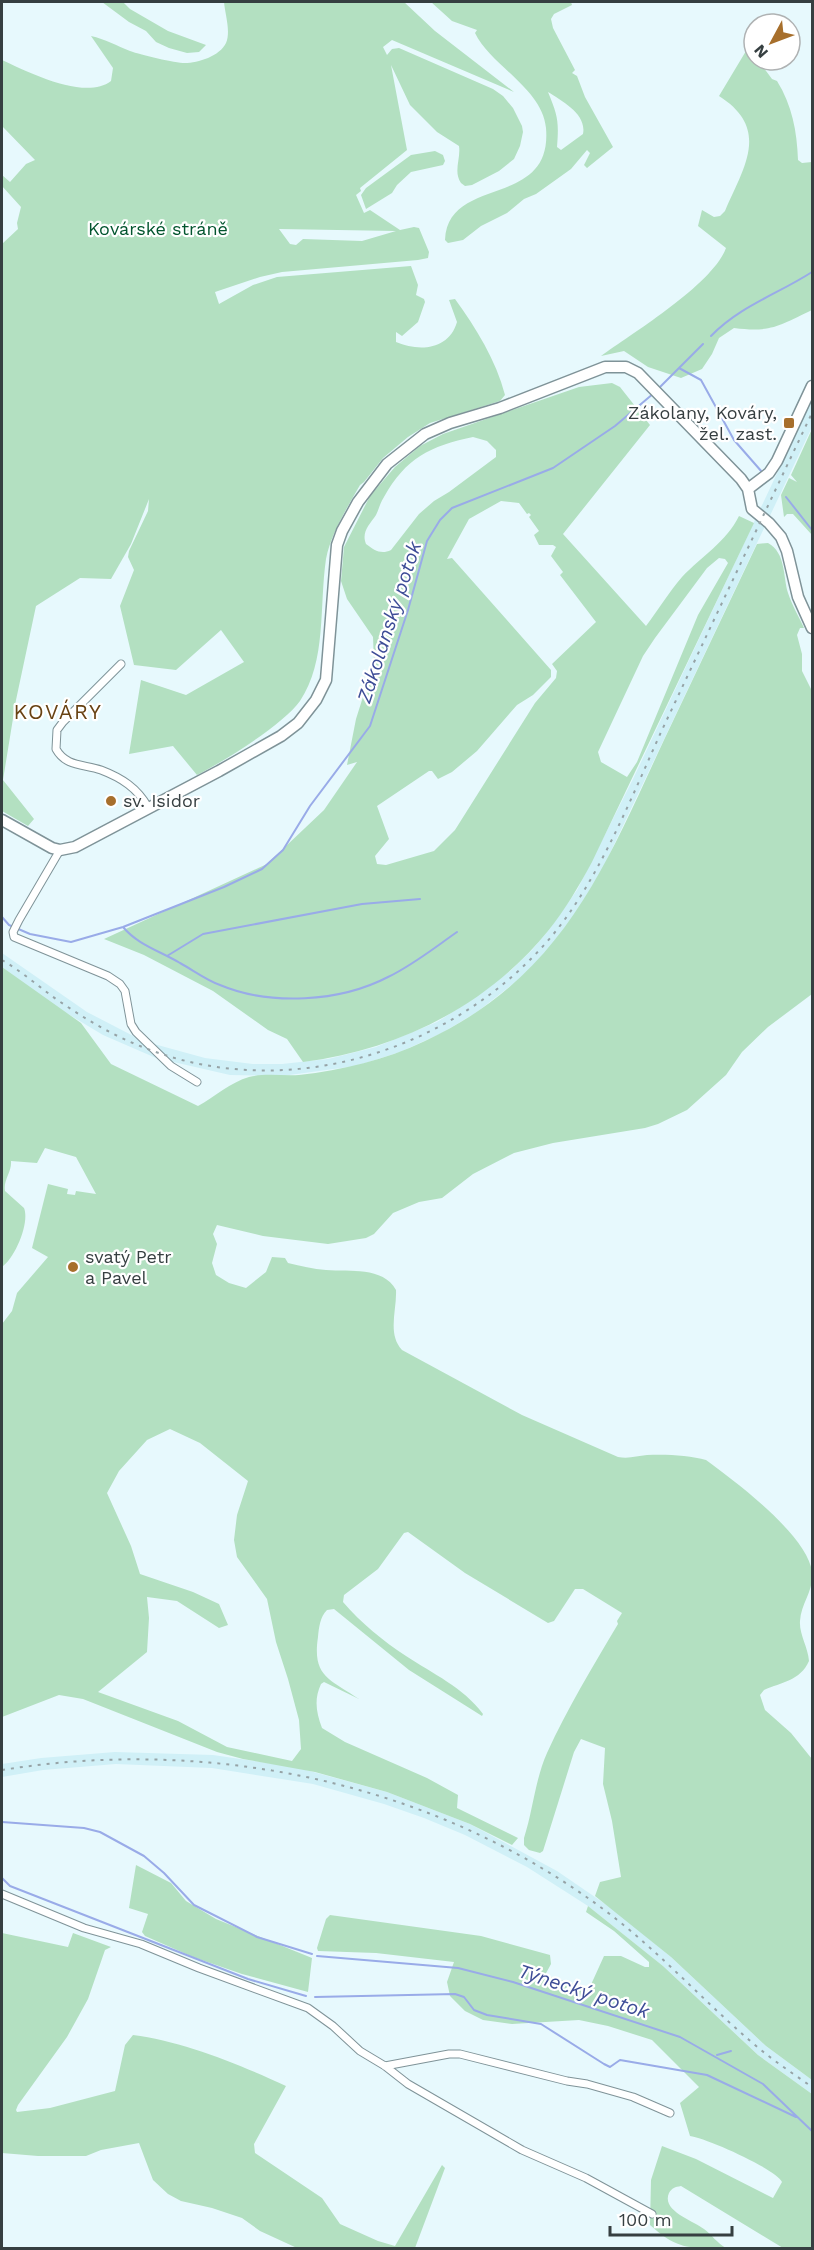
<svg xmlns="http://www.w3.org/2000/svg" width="814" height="2250" font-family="'Work Sans',sans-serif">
	<rect width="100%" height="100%" fill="#e7f9fd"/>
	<path fill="#d0f0f7" d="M812 399V427L603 868 572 919 540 959 518 980 477 1012 442 1033 400 1052 356 1066 282 1076 230 1075 156 1058 103 1035 53 1005 2 967V953L87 1012 143 1041 205 1058 253 1064H282L328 1059 376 1047 437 1022 470 1001 510 971 531 951 548 931 577 890 633 779Z
		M115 1752 213 1755 295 1767 387 1792 470 1824 557 1871 614 1910 671 1957 766 2046 812 2080V2094L758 2055 663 1966 588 1906 527 1867 465 1835 424 1818 384 1804 313 1784 212 1768 116 1764 43 1770 2 1777V1764L41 1758Z"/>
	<path fill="#b3e0c1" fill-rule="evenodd" d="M102 2H123L130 9 168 31 206 45 199 52 187 53 169 48 156 42 146 31 129 22Z
		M224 2H404L435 31 514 92 392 40 383 47 387 55 392 49 399 48 493 89 503 96 513 108 522 126 523 132 520 146 514 159 499 171 472 185 465 186 461 183C453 171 461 159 459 146L437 132 410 105 391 65 407 150 360 188 361 191 356 195 364 213 370 210 400 230 414 227 419 228 429 252 428 258 418 260 282 272 260 277 215 292 219 304 253 285 277 277 411 266 418 285 416 295 424 299 425 302 418 322 402 336 396 332V342C419 352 449 350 457 322L449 300 455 299C476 328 496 360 505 395L500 401 430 423 408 437 383 458 364 482 360 485C347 508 331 533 326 559 319 606 327 661 300 701 284 724 223 762 197 775L173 746 129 754 141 680 186 695 244 662 221 630 176 670 134 665 120 606 134 570 128 557 129 551 148 511 149 499 131 544 111 579 80 578 36 606 16 700 3 780 34 819 28 826 2 811V244L18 229 17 223 21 207 2 186V175L10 182 26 164 35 160 2 126V60C28 72 85 101 111 81L113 68 91 36C105 39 117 46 130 51 141 55 175 63 185 63 198 63 220 56 226 43 231 31 225 14 224 2ZM279 229 396 231 362 241 303 239 296 245 290 244Z
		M431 2H571L572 5 554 14 551 19 553 28 575 70 572 73 577 76 585 97 613 147 587 168 584 165 590 153 587 150 571 169 536 194 524 199 507 213 481 226 463 240 448 243 445 240C448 174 553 210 546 128 542 88 491 66 475 33L477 30 452 21ZM548 92C562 101 587 114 583 134L561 150 557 147C559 122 558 116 548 92Z
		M746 51 754 55V60H758L772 79 777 81C792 105 797 131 798 160L802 163 812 162V310C780 325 772 333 734 328L719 338 712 354 702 369 681 378 648 367 624 351 601 356C633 333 713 284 726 248L698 226 702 210 714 217 720 216 725 211C744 167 771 129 719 96Z
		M435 151 443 155 445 161 443 165 411 172 397 185 392 193 366 209 361 195 366 188 411 155Z
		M612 383 620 387 650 425 563 534 646 626C658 610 669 592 682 577 701 557 727 541 739 516L754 523 592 862C579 886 565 910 548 931 487 1006 398 1050 303 1062L287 1039 268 1030 213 991 144 955 104 939 267 864 324 810 357 762 347 765 356 719 374 662 373 637 347 599 341 581 344 547 370 496 395 467 420 446 443 434 579 387ZM473 437 487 441 496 450V457L449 492 434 501 419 514 391 550C381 555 374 550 366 544 361 532 370 524 376 515 379 509 380 503 384 497 406 458 430 446 473 437ZM501 501 519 503 527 514 529 513 531 515 529 517 539 531 534 535 539 545H553L556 547 551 556 563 572 560 575 596 622 552 664 557 671 556 678 535 703 455 830 434 851 386 865 377 864 375 856 389 839 377 806 429 771H432L438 779 452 772 477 751 517 705 533 695 551 677V670L452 558 447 559 469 519ZM719 558 725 559 728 563 698 615 637 762 627 777 601 762 598 752 643 656 655 638 707 568Z
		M812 429V535L793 514H787L784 517 781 495 789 478 797 482 791 475Z
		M768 543C786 553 783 576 788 593 792 605 799 617 804 628H800L797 635 802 654V671L812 691V994L768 1027 742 1052 726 1075 687 1110 658 1124 645 1128 553 1143 514 1153 473 1174 442 1198 419 1202 393 1213 374 1234 366 1238 328 1244 263 1236 217 1225 213 1234 217 1244 212 1263 216 1275 229 1283 246 1288 266 1272 272 1257 285 1258 288 1263C301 1266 313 1269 326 1270 349 1272 383 1266 396 1290 397 1310 387 1334 402 1350L522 1415 618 1457C629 1459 637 1456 647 1455 664 1454 690 1455 706 1460 735 1481 808 1536 812 1572 814 1591 801 1603 800 1621 799 1634 808 1647 809 1661 800 1681 782 1682 764 1690L760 1695 765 1710 791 1733 812 1759V2080L766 2046 671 1957 595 1896 600 1882 621 1877 612 1821 603 1784 605 1748 581 1739 574 1752 543 1851 540 1853 529 1850 524 1845V1838C533 1810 535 1780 547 1753 567 1709 593 1666 618 1624L617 1621 622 1613 583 1589H575L554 1621 548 1623 465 1573 408 1532 404 1533 378 1569 344 1595 343 1602C361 1623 383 1641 406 1656 433 1674 463 1687 483 1714L482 1716 409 1670 334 1609 327 1610C320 1617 319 1627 318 1637 312 1677 330 1679 359 1699L324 1682 321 1684C314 1699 316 1712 322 1728L345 1742 427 1778 458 1795 457 1808 518 1838 512 1845 470 1824 387 1792 315 1772 243 1759 217 1752 83 1699 59 1695 2 1717V1324L12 1311 17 1293 48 1257 32 1248 48 1184 68 1189 67 1194 75 1195 76 1191 96 1194 76 1157 45 1148 37 1163 11 1161C12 1172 3 1180 5 1191L24 1208C30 1223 15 1258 2 1267V967L81 1023 111 1064 198 1106C214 1097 231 1082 249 1077 264 1073 283 1076 299 1075 343 1070 385 1060 425 1041 562 977 604 869 664 740 695 675 726 609 757 544ZM170 1429 200 1443 248 1481 237 1515 234 1540 237 1557 267 1599 276 1642 288 1679 299 1720 301 1749 292 1761 227 1747 178 1721 98 1692 147 1652 149 1618 147 1597 177 1601 219 1628 228 1625 219 1604 193 1592 140 1574 131 1546 107 1493 119 1471 147 1440Z
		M136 1865 171 1883 186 1901 216 1919 312 1958 308 1992 242 1974 193 1957 145 1936 142 1932 148 1914 129 1908Z
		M588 1906 663 1966 758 2055 812 2094V2248H783L681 2186C675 2187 672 2188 669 2193 661 2211 694 2221 704 2229 712 2235 717 2243 726 2248 688 2248 678 2250 650 2225L651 2180 662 2146 696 2159 773 2198 782 2182C776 2169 706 2138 690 2136L680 2103 699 2087 652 2040 608 2026 579 2020 512 2024 483 2020 465 2011 450 1996 447 1982 454 1962 376 1953 318 1951 317 1948 326 1919 330 1915 481 1936 550 1955 551 1964 545 1975 589 1989 604 1956H621L645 1967H649V1962L614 1931 586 1912Z
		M2 1933 68 1947 73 1933 111 1947 105 1950 88 1999 67 2037 18 2105 16 2110 17 2112 50 2108 115 2091 125 2045 133 2035C182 2041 241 2065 286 2086L254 2144 255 2153 322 2198 340 2224 378 2241 395 2246 442 2165 445 2168 415 2248H297L260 2231 242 2218 212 2208 181 2201 168 2194 153 2180 139 2143 101 2150 86 2156H38L2 2153Z"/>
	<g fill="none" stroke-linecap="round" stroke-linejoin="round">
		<path stroke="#99abe8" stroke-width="2" d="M711 336C740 306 778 294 812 272
			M679 368 701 380 734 440 762 472
			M658 389 703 344
			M786 497 812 530
			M2 917 9 925 30 934 71 942 123 927 224 887 262 869 283 850 310 806 370 726 408 610 427 541 440 520 452 508 553 468 615 426 654 393
			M123 927C138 945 160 951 180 963 193 970 206 980 220 985 270 1006 340 1002 388 977 413 965 434 948 457 932
			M167 956 203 934 362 904 420 899
			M2 1822 84 1828 100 1832 144 1856 164 1873 194 1905 257 1937 312 1954
			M2 1878 10 1886 248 1979 306 1996
			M317 1956 458 1968 513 1982 680 2037 763 2084 812 2131
			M315 1997 455 1994 464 1997 474 2010 487 2015 541 2024 604 2064 610 2067 620 2060 707 2075 796 2117
			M717 2055 731 2051"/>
		<g stroke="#7f9398" stroke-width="9">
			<path id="street" d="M121 664 63 722 57 730 56 749C66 767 84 764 101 770 122 778 137 788 148 807
				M60 850 19 920 13 932 14 937 108 976 120 984 125 991 131 1024 136 1032 171 1066 197 1082
				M2 1894 84 1928 141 1944 199 1968 308 2008 333 2026 360 2051 385 2066 408 2084 522 2150 586 2178 652 2214
				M385 2066 449 2054H460L567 2081 587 2084 633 2097 670 2113"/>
		</g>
		<g stroke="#7f9398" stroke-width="13">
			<path id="secondary" d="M748 489 769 473 777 461 812 386
				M2 820 52 848 60 850 75 847 219 771 281 736 298 723 316 700 326 680 337 545 342 531 358 502 387 464 425 434 450 423 500 408 605 367H626L638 373 741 479 748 489 752 509 769 523 781 537 787 551 798 597 812 628"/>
		</g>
		<use href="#street" stroke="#fff" stroke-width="7"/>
		<use href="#secondary" stroke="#fff" stroke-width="10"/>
		<path stroke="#96a3a6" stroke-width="2" stroke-dasharray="3 6" stroke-linecap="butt" d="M2 960C21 971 38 986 56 999 82 1017 110 1034 140 1046 283 1105 453 1053 551 937 599 880 631 798 662 730 712 624 762 518 812 413
			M2 1770C213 1736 439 1783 611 1915 664 1956 709 2007 761 2050 777 2063 795 2075 812 2087"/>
	</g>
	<g fill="#a76f2c" stroke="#fff" stroke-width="2">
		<rect x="783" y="417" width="12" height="12" rx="3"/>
		<circle cx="111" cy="801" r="6"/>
		<circle cx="73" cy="1267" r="6"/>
	</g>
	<g text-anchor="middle" stroke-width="4.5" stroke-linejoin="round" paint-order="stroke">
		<g font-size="18" fill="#02552e" stroke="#fff">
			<text x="158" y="235">Kovárské stráně</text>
		</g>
		<g font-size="18" fill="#363f41" stroke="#fff" text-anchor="start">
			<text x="777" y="419" text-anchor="end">Zákolany, Kováry,<tspan x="777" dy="21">žel. zast.</tspan></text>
			<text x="123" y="807">sv. Isidor</text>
			<text x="85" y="1263">svatý Petr<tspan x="85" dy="21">a Pavel</tspan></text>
		</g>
		<g font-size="20" font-style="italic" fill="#3e4d97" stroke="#fff">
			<text transform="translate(389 622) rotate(-72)" y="7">Zákolanský potok</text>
			<text transform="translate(584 1991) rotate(18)" y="7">Týnecký potok</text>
		</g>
		<g font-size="21" letter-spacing="1.5" fill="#684213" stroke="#fff">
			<text x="58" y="719">KOVÁRY</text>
		</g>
	</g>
	<rect width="814" height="2250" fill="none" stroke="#363f41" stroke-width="6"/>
	<g transform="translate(772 42) rotate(229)"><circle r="28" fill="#ffffff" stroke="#afb2b3" stroke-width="1.5"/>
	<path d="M0-4.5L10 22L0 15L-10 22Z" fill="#a76f2c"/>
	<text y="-9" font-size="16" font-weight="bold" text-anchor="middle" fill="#363f41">N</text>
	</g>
	<path d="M610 2226v9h122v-9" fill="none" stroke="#363f41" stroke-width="3"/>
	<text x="619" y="2226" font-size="18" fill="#363f41" stroke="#ffffff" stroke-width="4.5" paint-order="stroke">100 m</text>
</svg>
